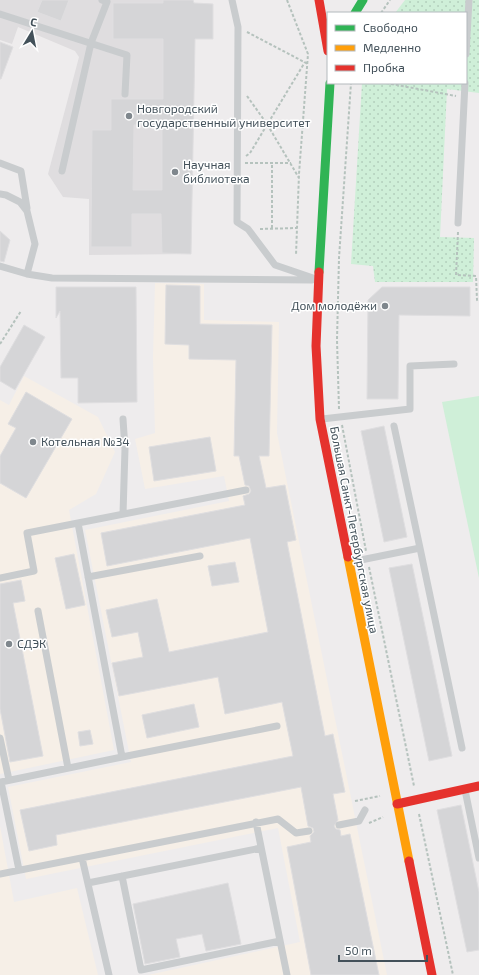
<svg xmlns="http://www.w3.org/2000/svg" width="479" height="975" font-family="'Exo 2',sans-serif">
	<defs>
		<pattern id="grass-dots" width="8" height="8" patternUnits="userSpaceOnUse"><rect width="8" height="8" fill="#cfefd8"/><path d="M2 2h.1M6 6h.1" fill="none" stroke="#b3cfbc" stroke-width="1.8" stroke-linecap="round"/></pattern>
	</defs>
	<rect width="100%" height="100%" fill="#eeeced"/>
	<path fill="#f6efe7" d="M155 283 204 284V320L279 322 277 433 387 975H148L300 942 278 828 26 879 8 787 131 762 85 530 229 501 224 476 145 489 135 439 155 433 153 357Z
		M24 376 98 417 115 452 96 494 69 510 114 750 0 774V400L9 405Z
		M0 826 14 902 77 888 98 975H0Z"/>
	<path fill="#dfdddf" d="M0 0H193L194 3 213 4V39H195L191 254 89 255V199L63 197 48 174 79 57 75 51 18 27 12 44 0 40Z"/>
	<path fill="url(#grass-dots)" d="M405 0H479V93L447 89 440 237 474 238 473 282H375L373 266 351 264 362 83H466V13H395Z"/>
	<path fill="#cfefd8" d="M479 396V578L442 402Z"/>
	<path fill="#d5d5d7" stroke="#dfdee0" fill-rule="evenodd" d="M42 0H69L61 21 37 12Z
		M163 0H193L194 3 213 4V39H195L191 254 162 253 161 214H132V247H91L92 130H111V99H163V39H113V3H163ZM134 125H162V190H133Z
		M0 42 13 47 1 79H0Z
		M0 231 10 240 4 262 0 261Z
		M166 285 200 286V324L272 325 269 456H259L266 488 285 485 296 540 287 542 325 736 333 734 345 792 333 794 338 820 334 826 336 829 340 830 341 836 350 834 379 975H311L287 847 311 842 310 836 314 832 313 828 308 826 301 787 56 835 57 845 29 851 20 810 293 756 282 702 225 714 218 677 119 696 112 663 143 657 138 632 112 637 106 610 157 599 169 652 268 632 250 538 107 566 101 533 245 505 243 496 249 494 251 491 249 486 245 485 239 456H234L236 360 189 359V345L165 344Z
		M56 287H136L137 402 78 403V378H61L60 311 56 318Z
		M382 287H470V316L399 315 398 399H367L368 300Z
		M24 325 45 337 15 390 0 381V367Z
		M26 392 72 419 26 498 0 483V456L16 428 8 424Z
		M384 426 407 537 384 542 361 431Z
		M210 437 216 471 154 481 149 447Z
		M74 554 85 605 66 609 55 558Z
		M235 562 239 582 212 586 208 566Z
		M412 564 452 756 429 761 389 568Z
		M21 580 25 601 13 603 43 756 10 762 0 709V584Z
		M194 704 199 727 147 738 142 715Z
		M90 730 93 744 80 746 78 732Z
		M461 805 479 892V950L467 952 437 810Z
		M228 883 241 944 206 951 202 934 176 939 180 957 145 964 133 904Z"/>
	<g fill="none" stroke-linecap="round" stroke-linejoin="round">
		<path stroke="#b5c2bd" stroke-width="2" stroke-dasharray="3 2" stroke-linecap="butt" d="M287 0 308 54 299 174 296 255
			M381 13 390 0
			M247 32 308 64
			M386 83 456 96
			M247 96 267 124 299 178
			M246 156 250 153 305 62
			M245 163H291
			M272 228V164
			M260 229 297 228
			M458 232 456 275 476 276 477 300 479 302
			M0 344 21 311
			M339 409 337 340 339 258 351 83
			M342 425 366 551
			M369 567 414 786
			M355 801 380 796
			M419 814 453 975
			M369 823 383 817"/>
		<path stroke="#c9ccce" stroke-width="7" d="M232 0 238 27 237 222 248 229 275 265 316 279
			M0 14 127 55 125 94
			M466 54 469 0
			M0 163 21 171 27 208
			M62 171 91 43 107 2 102 0
			M0 194 6 195 20 202 27 211 35 244 27 274
			M458 223 465 83
			M0 266 27 274 52 278 312 280
			M123 419 125 449 123 514
			M322 419 410 409V366L454 364
			M394 426 420 548
			M351 562 420 548 462 748
			M88 577 200 556
			M0 578 34 571 27 533 78 523
			M38 611 68 768
			M0 738 9 780
			M122 757 277 726
			M465 790 479 858
			M256 822 287 975
			M339 825 359 821 365 810
			M82 858 109 975
			M19 870 1 782 122 757 78 523 246 490
			M0 874 278 819 296 833 309 831
			M122 876 141 970 280 941
			M88 883 261 848"/>
		<path stroke="#30b455" stroke-width="9" d="M355 13 363 0
			M319 272 330 83"/>
		<path stroke="#ff9f0a" stroke-width="9" d="M348 557 409 861"/>
		<path stroke="#e5322d" stroke-width="9" d="M319 0 328 51
			M319 272 316 346 320 419 348 557
			M397 804 479 786
			M409 861 432 975"/>
	</g>
	<g fill="#7f878d" stroke="#fff" stroke-width="1.5">
		<circle cx="129" cy="116" r="4"/>
		<circle cx="175" cy="172" r="4"/>
		<circle cx="385" cy="306" r="4"/>
		<circle cx="33" cy="442" r="4"/>
		<circle cx="9" cy="644" r="4"/>
	</g>
	<g text-anchor="middle" stroke-width="3" stroke-linejoin="round" paint-order="stroke">
		<g font-size="12" fill="#43515a" stroke="#fff" text-anchor="start">
			<text x="137" y="113">Новгородский<tspan x="137" dy="14">государственный университет</tspan></text>
			<text x="183" y="169">Научная<tspan x="183" dy="14">библиотека</tspan></text>
			<text x="377" y="310" text-anchor="end">Дом молодёжи</text>
			<text x="41" y="446">Котельная №34</text>
			<text x="17" y="648">СДЭК</text>
		</g>
		<g font-size="12" fill="#43515a" stroke="#fff">
			<text transform="translate(354 530) rotate(79)" y="4">Большая Санкт-Петербургская улица</text>
		</g>
	</g>
	<rect x="327" y="12" width="140" height="72" fill="#ffffff" stroke="#b4b9bd"/>
	<rect x="335" y="25" width="20" height="6" fill="#30b455" stroke="#b4b9bd"/>
	<text x="363" y="32" font-size="12" fill="#43515a">Свободно</text>
	<rect x="335" y="45" width="20" height="6" fill="#ff9f0a" stroke="#b4b9bd"/>
	<text x="363" y="52" font-size="12" fill="#43515a">Медленно</text>
	<rect x="335" y="65" width="20" height="6" fill="#e5322d" stroke="#b4b9bd"/>
	<text x="363" y="72" font-size="12" fill="#43515a">Пробка</text>
	<g transform="translate(32 32) rotate(10)" stroke="#ffffff" stroke-width="3" paint-order="stroke">
	<path d="M0-3L7 15L0 10L-7 15Z" fill="#43515a"/>
	<text y="-6" font-size="11" font-weight="bold" text-anchor="middle" fill="#43515a">С</text>
	</g>
	<path d="M339 955v6h88v-6" fill="none" stroke="#43515a" stroke-width="2"/>
	<text x="345" y="955" font-size="12" fill="#43515a" stroke="#ffffff" stroke-width="3" paint-order="stroke">50 m</text>
</svg>
